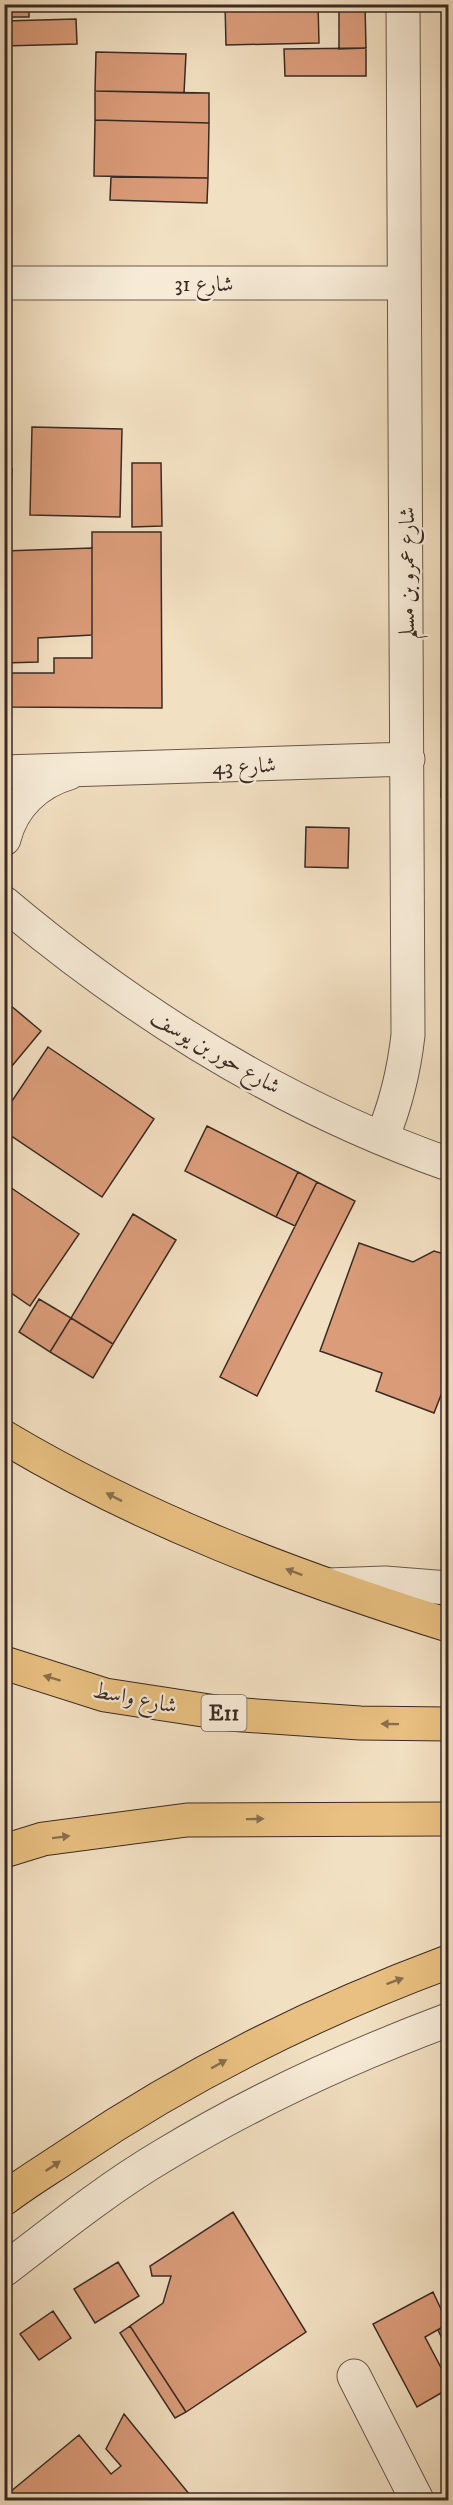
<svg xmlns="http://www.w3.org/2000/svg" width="453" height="2505" font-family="'IM FELL DW Pica',Amiri,serif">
	<rect width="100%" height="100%" fill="#f2e0c2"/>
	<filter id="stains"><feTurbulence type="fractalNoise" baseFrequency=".00333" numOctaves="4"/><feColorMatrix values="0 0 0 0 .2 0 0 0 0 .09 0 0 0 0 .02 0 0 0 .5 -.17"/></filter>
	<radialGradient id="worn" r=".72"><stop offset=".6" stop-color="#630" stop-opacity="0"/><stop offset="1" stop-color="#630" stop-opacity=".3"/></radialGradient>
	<path fill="#db9c7a" stroke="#3a2a24" stroke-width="1.5" d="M4 4H29V17H4Z
		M225 4H318L319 43 226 45Z
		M339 4H365L366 48 339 49Z
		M76 19 77 44 4 46V21Z
		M366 48V76H285L284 49Z
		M96 52 186 54 184 93 95 91Z
		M95 91 209 93V123L95 120Z
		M95 120 209 123 208 178 94 176Z
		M111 177 208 178 207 203 110 200Z
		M32 427 122 429 120 517 30 515Z
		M447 429H448V481H445Z
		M132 463H161L162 526 132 527Z
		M4 469H12L9 530H4Z
		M92 532H161L162 708 9 707V673H54V658H92Z
		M92 548V635L38 638V662L4 663V551Z
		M443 592H448V627H443Z
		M442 754H448V797H441Z
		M306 827 349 828 348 868 305 867Z
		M4 1000 41 1031 12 1066 4 1060Z
		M48 1047 154 1119 102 1197 4 1131V1113Z
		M207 1126 298 1172 276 1217 185 1171Z
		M298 1172 317 1182 295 1226 276 1217Z
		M317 1182 355 1201 257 1396 220 1377Z
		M4 1183 79 1234 30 1306 4 1288Z
		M133 1214 176 1240 113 1344 71 1318Z
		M359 1243 413 1262 434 1251 448 1255V1398L441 1395 434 1413 376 1391 382 1373 320 1351Z
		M39 1299 71 1318 50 1352 19 1332Z
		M71 1318 113 1344 93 1378 50 1352Z
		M233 2212 306 2332 186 2412 130 2326 163 2303 171 2276H152L150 2266Z
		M118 2262 139 2296 95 2323 74 2289Z
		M433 2292 448 2324 425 2337 448 2381V2389L417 2407 373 2324Z
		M53 2311 71 2338 39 2360 20 2334Z
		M448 2324V2351L438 2330Z
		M130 2326 186 2412 175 2418 120 2333Z
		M124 2414 194 2500H4V2497L79 2435 111 2474 121 2466 106 2449Z"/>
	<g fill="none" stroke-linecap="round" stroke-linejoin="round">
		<g stroke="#68584c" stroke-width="35">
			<path id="minor" d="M4 283H403
				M4 772 408 759
				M4 839C12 806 37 782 69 773
				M4 903C136 1014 286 1107 448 1164
				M382 1138C396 1104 404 1071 408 1035L403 4
				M328 1585 385 1583 448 1588
				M4 2270C56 2230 108 2188 164 2155 255 2100 349 2057 448 2020
				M354 2376 417 2500"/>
		</g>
		<g stroke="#3a2a24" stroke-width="35">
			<path id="highway" d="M4 1437C143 1520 294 1577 448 1625
				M4 1663 105 1695 229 1714 360 1723 448 1724
				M4 1851 43 1839 187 1820 448 1819
				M4 2199C26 2182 50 2168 72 2153 189 2074 316 2011 448 1962"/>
		</g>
		<use href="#minor" stroke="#f7ebd7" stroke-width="33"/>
		<use href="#highway" stroke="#e9c081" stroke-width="33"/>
	</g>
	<defs><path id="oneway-solid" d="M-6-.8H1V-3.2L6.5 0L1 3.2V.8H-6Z" transform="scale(1.5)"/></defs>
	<g fill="#896e4e">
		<use href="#oneway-solid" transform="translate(114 1497) rotate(-153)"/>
		<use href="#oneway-solid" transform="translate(294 1572) rotate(-159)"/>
		<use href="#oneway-solid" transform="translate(52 1678) rotate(-163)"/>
		<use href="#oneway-solid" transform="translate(390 1724) rotate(-179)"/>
		<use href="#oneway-solid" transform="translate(255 1819) rotate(-1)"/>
		<use href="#oneway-solid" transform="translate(61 1837) rotate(-7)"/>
		<use href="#oneway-solid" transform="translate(395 1981) rotate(-20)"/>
		<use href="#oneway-solid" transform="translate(219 2064) rotate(-29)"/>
		<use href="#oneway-solid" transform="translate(53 2166) rotate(-34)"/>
	</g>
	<g text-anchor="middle" stroke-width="4.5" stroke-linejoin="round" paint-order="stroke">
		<rect fill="#f7ebd7" stroke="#73645a" stroke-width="1.5" x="201.5" y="1695" width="45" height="36" rx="4.5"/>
		<g font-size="21" font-weight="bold" fill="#3a2a24">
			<text x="224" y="1720">E11</text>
		</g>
		<g font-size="22" fill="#3a2a24" stroke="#f7ebd7">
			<text x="204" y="291">شارع 31</text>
			<text transform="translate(406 573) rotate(-90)" y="8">شارع عمرو بن مسلم</text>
			<text transform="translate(244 765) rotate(-2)" y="8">شارع 43</text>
			<text transform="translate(216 1051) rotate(30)" y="8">شارع حور بن يوسف</text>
			<text transform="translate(135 1697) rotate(11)" y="8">شارع واسط</text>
		</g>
	</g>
	<rect width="453" height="2505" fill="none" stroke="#f2e0c2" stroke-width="24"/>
	<rect x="6" y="6" width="441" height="2493" fill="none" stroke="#3a2a24" stroke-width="3"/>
	<rect x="12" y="12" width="429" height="2481" fill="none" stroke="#3a2a24" stroke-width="1.5"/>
	<rect width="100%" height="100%" filter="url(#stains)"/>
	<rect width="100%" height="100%" fill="url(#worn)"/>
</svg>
